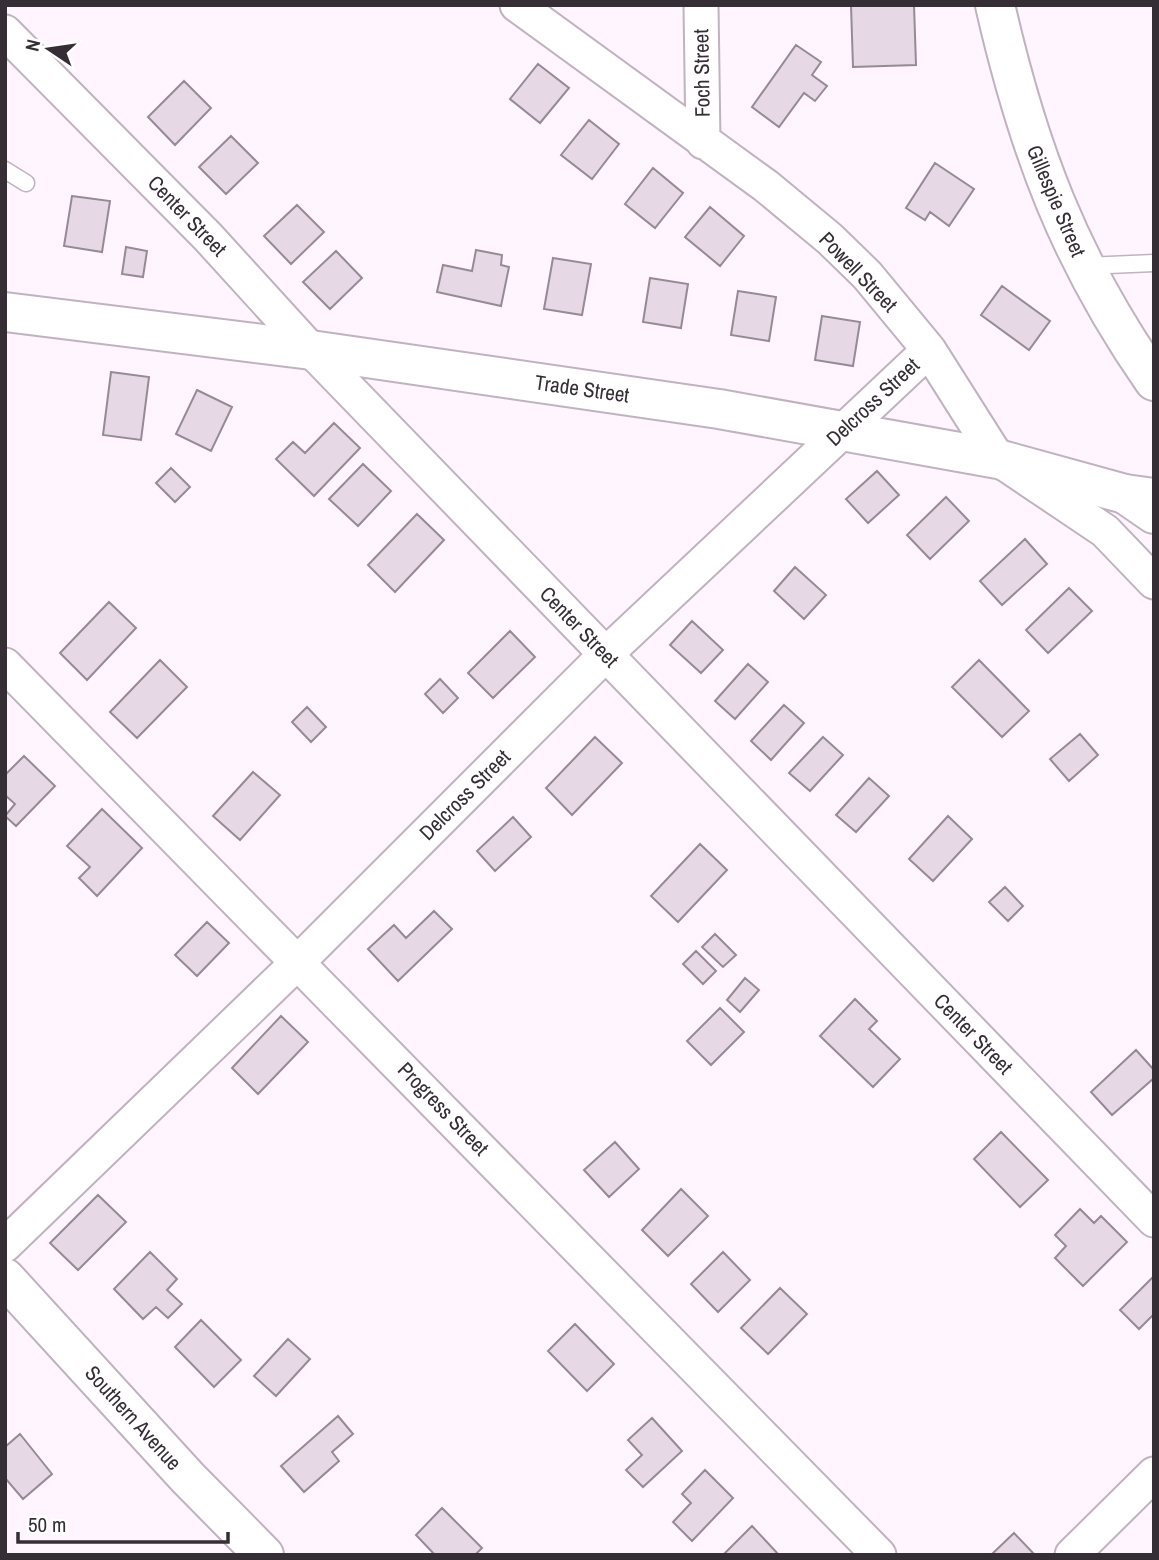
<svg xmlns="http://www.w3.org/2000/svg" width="1159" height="1560" font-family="'Archivo Narrow',sans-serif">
	<rect width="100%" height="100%" fill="#fef5fe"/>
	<path fill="#e7d8e6" stroke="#988996" stroke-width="2" d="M851 5H914L916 65 853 67Z
		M796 45 821 62 812 75 827 86 815 101 804 93 779 127 752 107Z
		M538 64 569 88 540 123 510 99Z
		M184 81 211 108 175 145 148 117Z
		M589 120 619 144 592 179 561 155Z
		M231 136 258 163 226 194 199 167Z
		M935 163 974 189 949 226 930 212 925 220 906 208Z
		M653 168 683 193 655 228 625 204Z
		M72 196 110 201 102 252 64 246Z
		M297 205 324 232 291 264 264 236Z
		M710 207 744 236 720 266 685 237Z
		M126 247 147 251 143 277 122 274Z
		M476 250 502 255 501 265 509 267 501 306 437 292 443 265 472 271Z
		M336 251 362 278 330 309 303 282Z
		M553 258 591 264 582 315 544 309Z
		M650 278 688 284 681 328 643 322Z
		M1002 286 1050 321 1029 350 981 315Z
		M738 291 776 297 769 341 731 335Z
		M822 316 860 322 853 366 815 360Z
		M111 372 149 377 141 440 103 435Z
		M197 390 232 407 211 451 176 434Z
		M334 423 360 448 314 496 276 459 293 442 305 453Z
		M363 464 391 491 358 526 329 499Z
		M171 468 190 487 175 502 156 483Z
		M877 471 899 495 868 523 846 499Z
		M946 497 969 521 930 559 907 535Z
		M417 514 444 540 395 592 368 565Z
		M1025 539 1047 564 1002 605 980 581Z
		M795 567 826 595 804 619 774 591Z
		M1069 588 1092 611 1048 653 1026 630Z
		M109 602 136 628 87 680 60 653Z
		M692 621 723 650 701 673 670 645Z
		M510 631 535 657 493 698 468 673Z
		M160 660 187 687 137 738 110 712Z
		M979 660 1029 711 1002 737 952 687Z
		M748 664 768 682 735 719 715 701Z
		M440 679 458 698 443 713 425 694Z
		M784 705 804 723 771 760 751 741Z
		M307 707 326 727 311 742 292 722Z
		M1080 734 1098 755 1069 781 1050 759Z
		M595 737 622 763 572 815 546 788Z
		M823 737 843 755 810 791 789 773Z
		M24 756 55 786 16 826 5 816 15 804 5 795V775Z
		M253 772 280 795 240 840 213 816Z
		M869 778 889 796 856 832 836 815Z
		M102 809 142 848 97 896 79 878 90 867 67 846Z
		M948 816 972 839 933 881 909 859Z
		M513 817 531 837 495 871 477 851Z
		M700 844 727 870 678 922 651 896Z
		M1005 887 1023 906 1008 921 989 902Z
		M434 911 452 929 398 981 368 949 394 925 406 938Z
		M207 922 229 943 197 976 175 955Z
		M715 934 736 955 723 967 702 947Z
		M696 951 716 971 703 984 683 964Z
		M745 978 759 990 740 1012 727 1000Z
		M855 999 877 1021 869 1029 900 1059 873 1087 820 1036Z
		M720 1008 744 1032 711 1065 687 1041Z
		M281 1016 308 1042 258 1094 232 1068Z
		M1136 1050 1154 1070V1078L1112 1115 1091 1092Z
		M1001 1132 1048 1180 1020 1207 974 1159Z
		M615 1142 639 1169 609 1197 584 1170Z
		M681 1189 708 1216 668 1256 642 1230Z
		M98 1195 126 1222 78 1270 50 1243Z
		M1080 1209 1094 1223 1101 1216 1127 1242 1083 1286 1055 1258 1066 1246 1055 1235Z
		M150 1252 177 1279 167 1290 182 1304 168 1318 156 1307 143 1319 114 1289Z
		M723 1252 750 1280 718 1312 691 1284Z
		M1154 1276V1314L1139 1329 1120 1310Z
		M780 1288 807 1314 768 1354 741 1328Z
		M201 1320 241 1360 214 1387 175 1347Z
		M575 1324 614 1364 587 1391 548 1351Z
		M288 1339 310 1359 276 1396 254 1376Z
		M338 1416 353 1434 332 1452 339 1461 304 1492 281 1466Z
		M652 1418 682 1451 643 1487 626 1470 642 1455 628 1440Z
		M20 1434 52 1474 23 1499 5 1478V1447Z
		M705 1470 733 1498 692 1541 673 1522 691 1503 682 1494Z
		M442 1508 482 1548 475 1555H435L416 1535Z
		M752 1526 779 1555H723Z
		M1014 1533 1035 1555H991Z"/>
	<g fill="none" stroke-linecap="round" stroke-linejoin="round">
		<g stroke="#c1b2c0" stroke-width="19">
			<path id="service" d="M5 170 26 183
				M1086 266 1154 263"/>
		</g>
		<g stroke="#c1b2c0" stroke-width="37">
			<path id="minor" d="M517 5 766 186 830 239 867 275 929 350 998 459 1105 531 1154 582
				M701 5 703 142
				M5 32 208 237 311 350 1154 1220
				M5 665 879 1555
				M5 1245 298 962 606 654 929 350
				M1072 1555 1154 1474"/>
		</g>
		<g stroke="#c1b2c0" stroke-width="42">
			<path id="tertiary" d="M5 312 311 350 719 409 998 459 1125 494 1154 498"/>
		</g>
		<g stroke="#c1b2c0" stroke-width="42">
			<path id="secondary" d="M5 1278 188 1478 264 1555"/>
		</g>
		<g stroke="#c1b2c0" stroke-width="42">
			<path id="primary" d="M995 5C1028 149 1069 259 1154 381
				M1125 494 1154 514"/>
		</g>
		<use href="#service" stroke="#fff" stroke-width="16"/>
		<use href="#minor" stroke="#fff" stroke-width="33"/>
		<use href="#tertiary" stroke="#fff" stroke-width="38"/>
		<use href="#secondary" stroke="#fff" stroke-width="38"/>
		<use href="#primary" stroke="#fff" stroke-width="38"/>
	</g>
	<g text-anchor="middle" stroke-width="6" stroke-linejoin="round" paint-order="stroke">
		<g font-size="21" fill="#352f35" stroke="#fff">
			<text transform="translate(702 73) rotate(-91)" y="7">Foch Street</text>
			<text transform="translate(1056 201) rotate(67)" y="7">Gillespie Street</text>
			<text transform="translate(187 216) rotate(46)" y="7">Center Street</text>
			<text transform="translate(858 272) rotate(46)" y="7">Powell Street</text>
			<text transform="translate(582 389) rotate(8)" y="7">Trade Street</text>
			<text transform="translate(873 402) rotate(-43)" y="7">Delcross Street</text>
			<text transform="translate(579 627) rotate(46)" y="7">Center Street</text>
			<text transform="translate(465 795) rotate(-45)" y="7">Delcross Street</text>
			<text transform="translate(973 1034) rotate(46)" y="7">Center Street</text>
			<text transform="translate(443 1109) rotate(46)" y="7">Progress Street</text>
			<text transform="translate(133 1418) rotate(48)" y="7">Southern Avenue</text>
		</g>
	</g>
	<rect width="1159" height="1560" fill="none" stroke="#352f35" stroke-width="14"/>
	<g transform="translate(49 49) rotate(283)" stroke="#ffffff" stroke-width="5" paint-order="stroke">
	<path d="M0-5L12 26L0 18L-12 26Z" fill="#352f35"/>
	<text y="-10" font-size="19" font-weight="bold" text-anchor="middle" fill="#352f35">N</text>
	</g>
	<path d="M18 1532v10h210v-10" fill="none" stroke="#352f35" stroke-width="3.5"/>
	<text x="28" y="1532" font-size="21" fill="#352f35" stroke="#ffffff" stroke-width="5" paint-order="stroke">50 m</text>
</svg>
